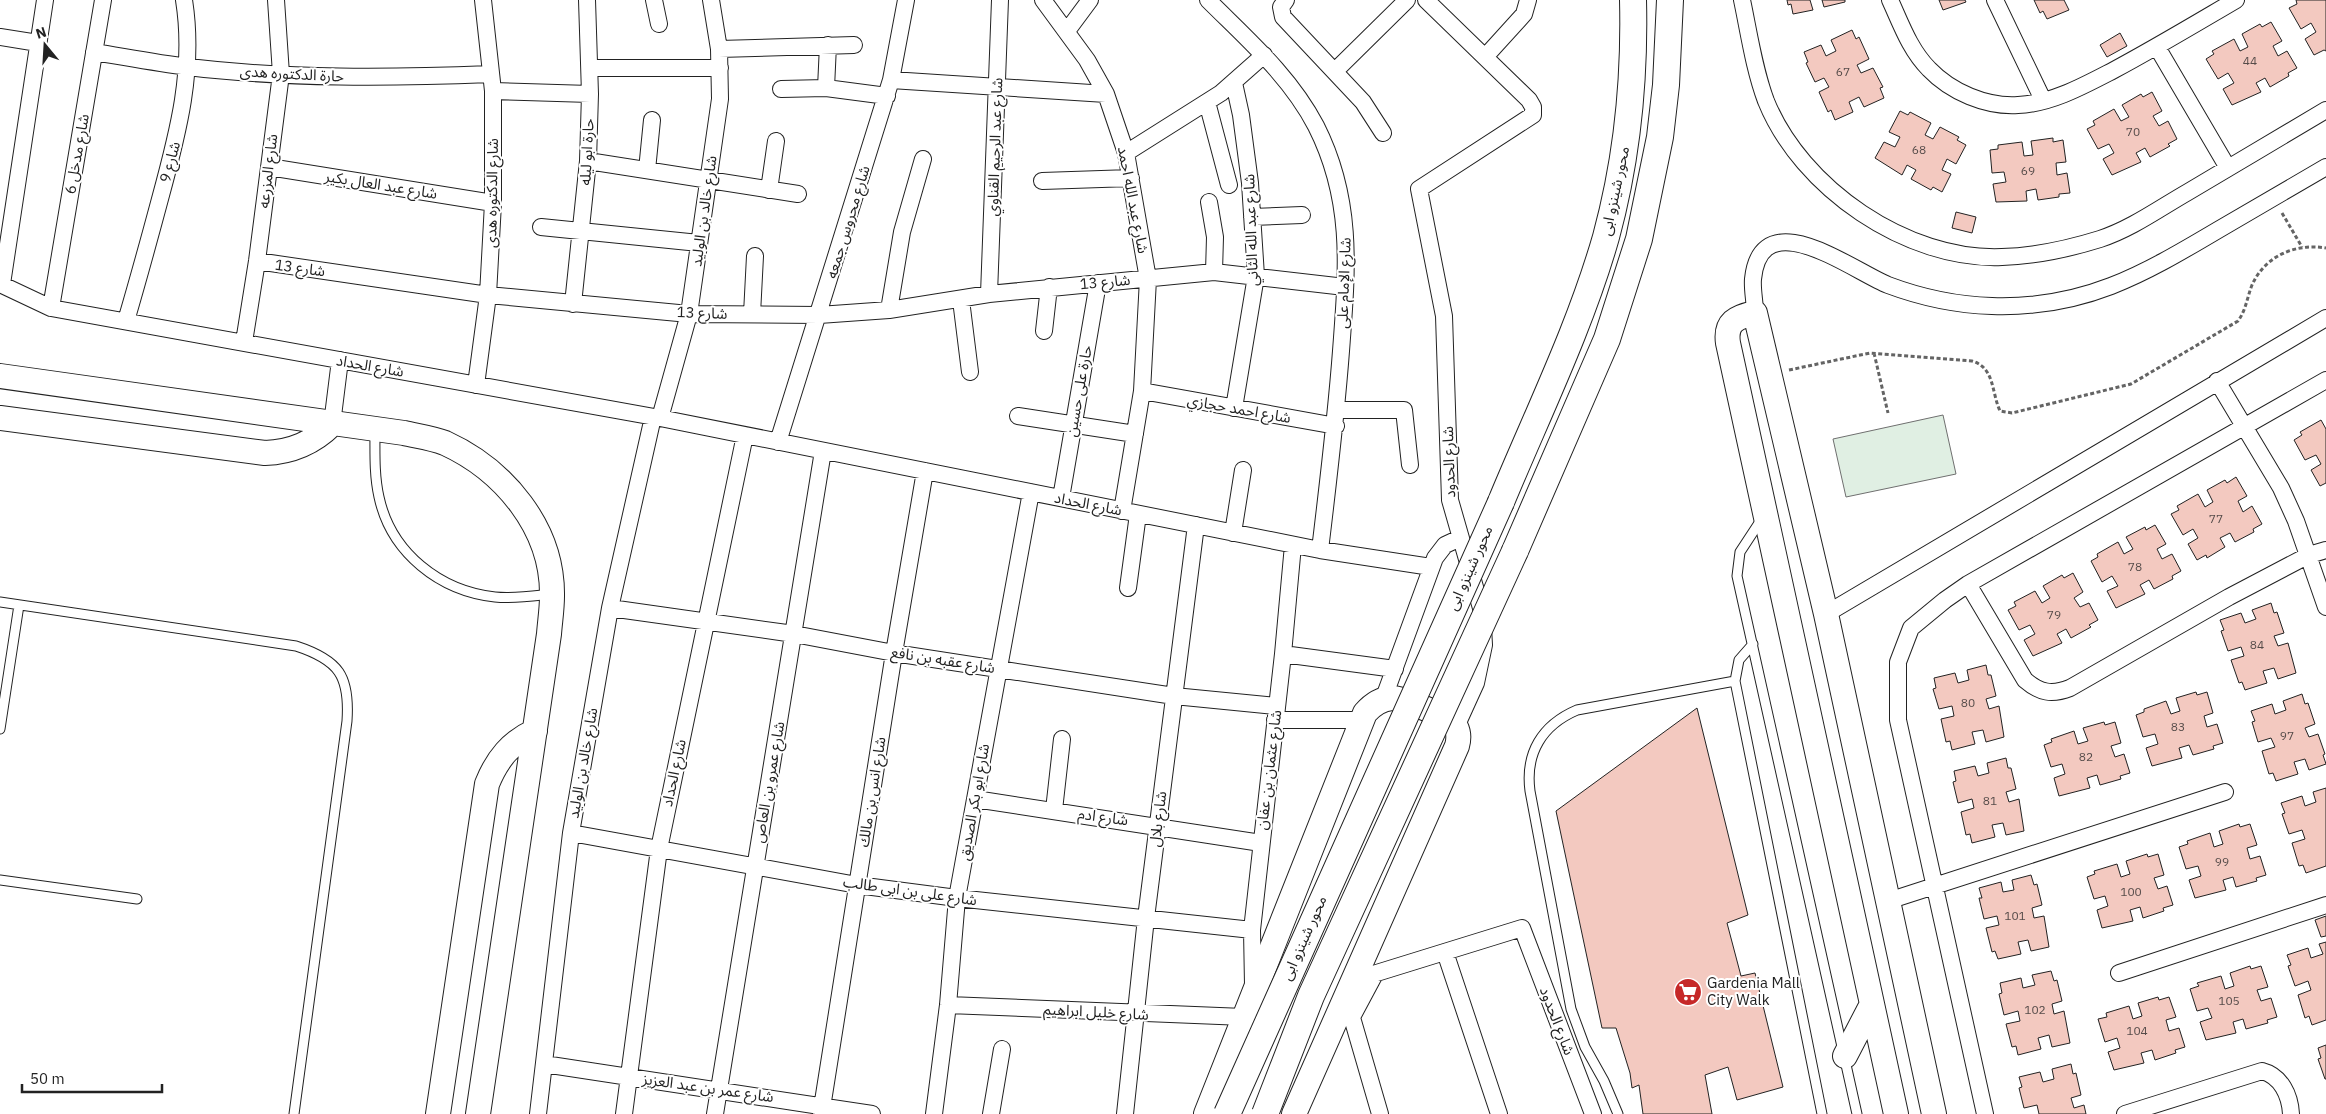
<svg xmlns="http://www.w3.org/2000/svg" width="2326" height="1114" font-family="'IBM Plex Sans','Noto Sans Arabic',sans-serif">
	<rect width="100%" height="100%" fill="#fff"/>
	<path fill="#e0efe3" stroke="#6f6f6f" d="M1943 415 1956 474 1846 497 1833 439Z"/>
	<path fill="#f3c9c0" stroke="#222" d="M1787 0H1810L1813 10 1793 14 1791 4 1788 5Z
		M1822 0H1845V2L1824 7Z
		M1939 0H1965L1966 2 1943 10Z
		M2034 0H2064L2069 10 2047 19 2043 11 2040 13Z
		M2326 0V51L2324 50 2314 55 2305 39 2316 32 2311 23 2301 29 2289 8 2297 4 2296 0Z
		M2271 22 2282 41 2273 46 2278 56 2287 51 2297 68 2288 73 2289 76 2270 87 2265 78 2256 83 2261 92 2232 105 2223 89 2234 83 2228 73 2218 79 2206 59 2214 54 2212 51 2234 39 2240 51 2248 47 2242 34 2260 24 2262 27Z
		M1852 30 1856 39 1859 37 1869 59 1857 65 1861 73 1873 68 1883 87 1880 88 1884 98 1864 107 1859 97 1849 102 1853 112 1835 120 1831 110 1828 112 1819 92 1829 87 1824 78 1815 82 1806 63 1808 62 1804 52 1821 45 1826 56 1836 51 1831 40Z
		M2120 33 2127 46 2107 57 2100 45Z
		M2152 92 2162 111 2153 116 2159 126 2168 121 2177 139 2168 144 2170 146 2150 157 2145 148 2136 153 2141 162 2112 175 2103 159 2114 153 2109 144 2098 149 2087 129 2095 125 2093 121 2114 109 2121 121 2129 117 2122 105 2141 94 2143 97Z
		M1900 111 1908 115 1910 112 1931 123 1925 135 1933 139 1940 127 1959 137 1957 140 1966 145 1956 164 1947 159 1942 170 1951 174 1942 192 1933 187 1931 190 1911 179 1916 170 1907 165 1902 175 1875 158 1884 142 1895 147 1900 137 1889 132Z
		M2053 138V142L2063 140 2066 162 2056 163 2057 175 2067 173 2070 193 2059 194V197L2038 200 2036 189 2026 191 2027 201 1996 202 1993 184 2006 182 2004 172 1992 173 1990 150 1998 149V145L2022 142 2024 156 2033 155 2031 141Z
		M1956 212 1976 217 1972 233 1952 228Z
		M2321 420 2326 429V483L2320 486 2311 470 2321 464 2316 455 2305 460 2294 440 2302 435 2300 432Z
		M2236 477 2247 496 2238 501 2243 512 2252 506 2262 524 2253 529 2254 532 2235 542 2230 533 2220 538 2225 547 2207 558 2206 555 2197 560 2188 544 2198 538 2193 529 2183 535 2171 514 2179 510 2177 506 2198 494 2205 507 2213 502 2207 490 2225 480 2227 483Z
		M2155 525 2166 544 2157 549 2162 559 2172 554 2181 571 2172 576 2173 579 2154 589 2149 580 2140 585 2145 594 2116 608 2107 591 2118 586 2112 576 2102 582 2091 561 2098 557 2097 554 2118 542 2124 554 2133 549 2126 537 2145 527 2146 530Z
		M2073 573 2083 592 2074 598 2080 607 2089 603 2098 620 2089 625 2091 627 2071 638 2066 629 2057 634 2062 643 2033 656 2024 640 2035 634 2030 625 2019 630 2008 610 2016 606 2014 602 2035 591 2042 603 2050 598 2043 586 2062 575 2064 578Z
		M2271 603 2274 613 2277 612 2284 633 2274 636 2278 646 2288 643 2296 673 2278 679 2274 668 2263 671 2267 683 2245 690 2242 682 2239 683 2231 660 2244 656 2241 647 2228 651 2221 631 2224 630 2220 620 2241 613 2245 623 2256 619 2252 610Z
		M1986 665 1988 675H1991L1996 696 1986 699 1989 709 1999 706 2004 737 1986 742 1983 730 1972 732 1975 744 1952 750 1950 741 1946 742 1941 719 1954 716 1952 706 1939 709 1933 689 1936 688 1934 678 1955 673 1958 683 1969 680 1967 670Z
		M2196 692 2197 695 2207 692 2213 713 2204 716 2207 727 2217 724 2223 743 2213 746 2214 749 2193 755 2189 745 2179 748 2182 758 2152 766 2146 748 2158 744 2155 734 2143 737 2136 715 2144 712V709L2166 701 2171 714 2180 711 2176 698Z
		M2302 694 2305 704 2308 703 2315 724 2305 728 2309 737 2318 734 2325 754 2323 755 2326 764 2309 770 2305 759 2294 762 2298 774 2276 781 2273 773 2269 774 2262 751 2275 747 2271 738 2258 742 2252 722 2255 721 2251 711 2272 704 2275 714 2286 710 2283 701Z
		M1697 708 1748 915 1727 923 1741 976 1755 973 1783 1087 1737 1100 1728 1067 1705 1075 1712 1114H1643L1639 1085 1632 1088 1630 1073 1616 1028H1602L1556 811Z
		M2104 722 2105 725 2115 722 2121 743 2111 746 2115 757 2124 754 2130 773 2120 776 2121 779 2100 785 2097 775 2087 778 2090 788 2059 796 2054 778 2065 774 2062 764 2051 767 2044 745 2052 742 2051 739 2074 731 2078 744 2088 741 2083 728Z
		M2006 758 2008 768H2011L2016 789 2006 792 2009 802 2019 799 2024 831 2006 835 2003 823 1992 825 1995 837 1972 843 1970 834 1966 835 1961 812 1974 808 1972 799 1958 803 1953 782 1956 781 1954 771 1975 766 1978 776 1989 773 1987 763Z
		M2326 788V866L2306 873 2303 865 2299 866 2292 843 2305 839 2302 830 2289 834 2282 814 2285 813 2281 803 2302 796 2305 806 2316 802 2313 792Z
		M2239 824 2240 827 2250 824 2257 845 2247 848 2250 859 2260 856 2266 875 2256 878 2257 881 2236 887 2233 877 2223 880 2226 890 2195 898 2189 880 2201 876 2198 866 2186 869 2179 847 2188 844 2187 841 2210 833 2214 847 2223 844 2219 831Z
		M2147 854 2148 857 2158 854 2164 875 2154 878 2158 889 2167 886 2173 905 2163 908 2164 911 2143 918 2140 907 2130 910 2133 921 2102 928 2097 910 2108 906 2105 896 2094 899 2087 877 2095 874 2094 871 2117 864 2121 877 2130 874 2126 861Z
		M2031 875 2034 885 2037 884 2042 905 2032 908 2034 918 2044 916 2049 947 2031 951 2028 940 2018 942 2021 954 1998 959 1995 951 1992 952 1986 928 1999 925 1997 916 1984 919 1979 898H1982L1979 888 2001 882 2003 892 2014 890 2012 880Z
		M2326 916V936L2321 937 2315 920Z
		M2326 942V1020L2312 1025 2309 1016 2305 1018 2298 995 2311 990 2308 981 2295 986 2288 966 2291 965 2287 955 2308 948 2311 958 2323 954 2319 944Z
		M2250 966 2251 969 2261 966 2268 987 2257 990 2261 1001 2271 998 2277 1017 2267 1020 2268 1023 2246 1029 2243 1019 2233 1022 2236 1033 2206 1040 2200 1022 2212 1018 2208 1008 2197 1011 2190 989 2199 986 2197 983 2221 976 2225 989 2234 986 2230 973Z
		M2051 971 2054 981 2057 980 2062 1001 2052 1004 2054 1014 2064 1011 2070 1043 2052 1047 2049 1035 2038 1038 2041 1049 2018 1055 2016 1046 2012 1047 2006 1024 2020 1021 2018 1011 2004 1015 1999 994 2002 993 2000 983 2021 978 2023 988 2035 985 2032 975Z
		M2158 997 2159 1000 2169 997 2176 1017 2166 1020 2169 1031 2179 1028 2185 1047 2175 1050 2176 1053 2155 1060 2152 1050 2141 1053 2144 1063 2114 1070 2108 1052 2120 1048 2117 1038 2105 1042 2098 1019 2107 1017 2106 1013 2129 1006 2133 1019 2142 1016 2138 1003Z
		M2326 1045V1079H2325L2318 1059 2321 1058 2318 1048Z
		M2071 1064 2073 1074 2076 1073 2081 1095 2071 1098 2074 1108 2084 1105 2086 1114H2039L2037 1105 2024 1108 2019 1088 2022 1087 2019 1077 2040 1072 2043 1082 2054 1079 2052 1069Z"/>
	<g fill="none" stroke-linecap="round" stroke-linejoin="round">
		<g stroke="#222" stroke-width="11">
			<path id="lane" d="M375 429C375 452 374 475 379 497 391 553 440 591 495 597 514 599 533 596 552 594
				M1763 517 1740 552 1737 576 1857 1114
				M0 602 296 646C339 660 350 676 347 721L294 1114
				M1753 644 1739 660 1735 681 1822 1114
				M0 729 19 605
				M0 880 137 899
				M1618 1114 1604 1081 1585 1047 1571 1009 1530 791C1525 753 1542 725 1577 710L1735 681"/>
		</g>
		<g stroke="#222" stroke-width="18">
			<path id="street" d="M654 0 659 24
				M1043 0 1087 60 1106 94 1126 153 1148 279 1142 391 1122 511
				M1208 0C1247 39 1290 76 1316 126 1354 201 1347 270 1341 351 1336 418 1328 484 1320 550
				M1286 0 1281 7 1283 17 1363 102 1383 133
				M1426 0 1529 100 1533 107V115L1419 189 1444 316 1450 500 1481 608 1483 627 1484 645 1476 683 1456 727
				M1742 0C1749 33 1754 69 1766 101 1801 188 1907 261 2002 257 2035 256 2068 249 2100 239 2131 229 2160 208 2188 192 2234 165 2280 137 2326 110
				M1890 0C1901 24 1910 50 1929 69 1951 92 1986 107 2018 105 2051 104 2085 85 2114 70 2155 48 2195 24 2236 0
				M1995 0 2043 100
				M1067 31 1090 0
				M0 37 38 43
				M2157 47 2228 168
				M719 49 854 45
				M94 52C125 57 156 63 188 67 288 79 390 78 491 74
				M1485 57 1524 14 1528 0
				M590 68H720
				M1335 71 1407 0
				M891 80 1106 94
				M1234 83 1241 115 1250 183 1256 276 1234 408
				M826 88 828 45
				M781 89 826 88 887 96
				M493 91 590 94
				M1207 102 1229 185
				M1126 153 1221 93 1264 55
				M588 161 798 194
				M269 167 493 203
				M647 170 652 120
				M1042 181 1131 178
				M769 190 776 141
				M1209 202 1215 237 1214 272
				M1252 217 1302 215
				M541 227 699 243
				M257 261 488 295 689 314 819 315 889 310 989 294 1214 272 1345 287
				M0 284 51 308 660 418 1320 550 1431 567
				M2 284 45 0
				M989 294 1000 0
				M961 300 970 372
				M573 304 588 161 590 94 587 0
				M51 308 103 0
				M889 310 902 232 923 159
				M1755 313C1755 302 1752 289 1753 279 1761 200 1853 271 1888 285 1920 297 1958 305 1992 306 2084 309 2142 275 2218 230 2254 209 2290 188 2326 167
				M752 314 755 256
				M126 321C138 280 149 240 160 199 178 133 195 69 184 0
				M1044 331 1049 287
				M244 342 257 261 281 74 276 0
				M2217 381 2281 488 2296 521 2326 607
				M476 385 488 295 493 203V91L483 0
				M1142 391 1336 426
				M1337 410H1404L1410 465
				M1018 416 1135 434
				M660 418 689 314 720 99 719 49 711 0
				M332 424 340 360
				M778 442 891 80 906 0
				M1061 498 1098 283
				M1233 533 1243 470
				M1968 584 2025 680C2040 693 2052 695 2070 688L2229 597 2309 555 2326 550
				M1128 588 1138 514
				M610 608 794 634 894 653 1174 696 1276 706
				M1826 614 2326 318
				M1283 654 1395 669
				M1383 700 1435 558 1445 545 1460 538
				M1275 720H1362
				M975 799 1261 843
				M1054 810 1062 739
				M571 833 857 885 957 898 1252 930
				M1888 901 2225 792
				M1445 952 1499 1114
				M2119 973 2326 905
				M1354 980 1522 928 1593 1114
				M1253 985 1252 930 1283 654 1293 545
				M1346 997 1380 1114
				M948 1005 1244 1017
				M1352 1017 1375 974
				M544 1064 872 1114
				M538 1114 571 833 610 608 653 417
				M624 1114 659 849 745 435
				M715 1114 823 451
				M821 1114 894 653 925 471
				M934 1114 948 1005 957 898 1031 492
				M991 1114 1002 1049
				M1125 1114 1146 918 1196 525
				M1985 1114 1898 720V662L1911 628 1945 600 1968 584 2326 380
				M2125 1114 2262 1071C2281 1076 2290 1095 2291 1114"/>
		</g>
		<g stroke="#222" stroke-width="26">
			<path id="secondary" d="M0 376 404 433C417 436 432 438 445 443 504 470 553 528 552 596 552 609 550 621 549 634L478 1114
				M0 418 265 453C292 452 313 443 332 424
				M1845 1056 1872 1004
				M438 1114 487 784C497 759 511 742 535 731
				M1206 1114 1365 713C1372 705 1380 699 1392 698 1403 698 1450 717 1456 727 1459 733 1459 739 1457 746L1294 1114
				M1896 1114 1728 343C1725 322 1736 317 1755 313L1826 614 1934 1114"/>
		</g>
		<g stroke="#222" stroke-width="28">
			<path id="primary" d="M1501 502C1537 415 1580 328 1606 237 1627 160 1635 80 1633 0
				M1515 551 1607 339 1639 239 1660 137 1666 85 1670 0"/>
		</g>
		<path stroke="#646464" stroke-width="3" stroke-dasharray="4 2.5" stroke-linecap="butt" d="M2282 213 2302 247
			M1874 353 1888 413
			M1789 370 1870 353 1972 361C1995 368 1991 391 2000 411L2012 413 2131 384 2238 321C2246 310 2247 298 2252 285 2265 256 2295 243 2326 248"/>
		<use href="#lane" stroke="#fff" stroke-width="9"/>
		<use href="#street" stroke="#fff" stroke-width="16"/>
		<use href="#secondary" stroke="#fff" stroke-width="24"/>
		<use href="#primary" stroke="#fff" stroke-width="26"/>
		<g stroke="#222" stroke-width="28" stroke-linecap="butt">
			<path id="primary-bridge" d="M1227 1114 1501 502
				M1265 1114 1311 996 1515 551"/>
		</g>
		<use href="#primary-bridge" stroke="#fff" stroke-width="26"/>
	</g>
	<defs>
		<g id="supermarket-disc" transform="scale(1.4375)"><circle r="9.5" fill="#c62828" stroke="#fff"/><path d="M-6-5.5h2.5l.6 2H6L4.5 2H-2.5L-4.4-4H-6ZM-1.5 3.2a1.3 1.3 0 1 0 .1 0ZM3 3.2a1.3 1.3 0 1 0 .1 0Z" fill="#fff"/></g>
	</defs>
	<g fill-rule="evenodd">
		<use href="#supermarket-disc" x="1688" y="992"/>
	</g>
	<g text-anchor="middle" stroke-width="4" stroke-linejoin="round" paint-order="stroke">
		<g font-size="12" fill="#564c4a">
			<text x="2250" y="65">44</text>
			<text x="1843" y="76">67</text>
			<text x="2133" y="136">70</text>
			<text x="1919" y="154">68</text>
			<text x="2028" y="175">69</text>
			<text x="2216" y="523">77</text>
			<text x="2135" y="571">78</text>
			<text x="2054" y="619">79</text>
			<text x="2257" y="649">84</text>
			<text x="1968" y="707">80</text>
			<text x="2178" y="731">83</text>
			<text x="2287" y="740">97</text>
			<text x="2086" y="761">82</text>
			<text x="1990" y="805">81</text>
			<text x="2222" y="866">99</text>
			<text x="2131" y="896">100</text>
			<text x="2015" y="920">101</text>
			<text x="2229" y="1005">105</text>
			<text x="2035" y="1014">102</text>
			<text x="2137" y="1035">104</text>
		</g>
		<g font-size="15" fill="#222" stroke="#fff">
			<text transform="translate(292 74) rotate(3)" y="5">حارة الدكتوره هدى</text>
			<text transform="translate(995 147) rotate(-88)" y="5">شارع عبد الرحيم القناوي</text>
			<text transform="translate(587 152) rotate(-87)" y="5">حارة ابو ليله</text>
			<text transform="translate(77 154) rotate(-80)" y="5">شارع مدخل 6</text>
			<text transform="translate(170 162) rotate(-75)" y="5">شارع 9</text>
			<text transform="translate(268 171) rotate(-83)" y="5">شارع المزرعه</text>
			<text transform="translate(381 185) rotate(9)" y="5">شارع عبد العال بكير</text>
			<text transform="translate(1615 191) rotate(-78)" y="5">محور شينزو ابى</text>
			<text transform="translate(492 193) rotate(-89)" y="5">شارع الدكتوره هدى</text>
			<text transform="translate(1133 200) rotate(79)" y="5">شارع عبد الله احمد</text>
			<text transform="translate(704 211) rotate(-82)" y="5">شارع خالد بن الوليد</text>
			<text transform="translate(848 222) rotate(-73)" y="5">شارع محروس جمعه</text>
			<text transform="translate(1251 230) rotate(-92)" y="5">شارع عبد الله الثاني</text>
			<text transform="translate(300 268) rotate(8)" y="5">شارع 13</text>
			<text transform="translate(1105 282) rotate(-5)" y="5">شارع 13</text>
			<text transform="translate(1344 283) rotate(-88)" y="5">شارع الإمام على</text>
			<text transform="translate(702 313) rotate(2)" y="5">شارع 13</text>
			<text transform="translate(370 366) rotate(10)" y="5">شارع الحداد</text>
			<text transform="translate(1079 391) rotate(-80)" y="5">حارة على حسين</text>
			<text transform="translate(1239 409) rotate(10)" y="5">شارع احمد حجازي</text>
			<text transform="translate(1449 462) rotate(-92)" y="5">شارع الحدود</text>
			<text transform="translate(1088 504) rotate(11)" y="5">شارع الحداد</text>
			<text transform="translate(1470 568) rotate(-66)" y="5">محور شينزو ابى</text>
			<text transform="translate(943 660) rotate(9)" y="5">شارع عقبه بن نافع</text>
			<text transform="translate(583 763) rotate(-80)" y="5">شارع خالد بن الوليد</text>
			<text transform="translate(1269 770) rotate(-83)" y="5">شارع عثمان بن عفان</text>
			<text transform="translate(674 773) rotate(-78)" y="5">شارع الحداد</text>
			<text transform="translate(769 782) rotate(-80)" y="5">شارع عمرو بن العاص</text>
			<text transform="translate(872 792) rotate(-81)" y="5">شارع انس بن مالك</text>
			<text transform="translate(974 802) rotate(-80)" y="5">شارع ابو بكر الصديق</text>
			<text transform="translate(1103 817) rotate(8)" y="5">شارع ادم</text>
			<text transform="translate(1158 819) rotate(-83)" y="5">شارع بلال</text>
			<text transform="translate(910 891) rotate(8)" y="5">شارع على بن ابى طالب</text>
			<text transform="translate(1304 938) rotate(-66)" y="5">محور شينزو ابى</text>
			<text transform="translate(1096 1012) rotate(3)" y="5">شارع خليل ابراهيم</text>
			<text transform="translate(1557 1021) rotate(69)" y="5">شارع الحدود</text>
			<text transform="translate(708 1088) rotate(8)" y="5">شارع عمر بن عبد العزيز</text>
		</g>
		<g font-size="15" fill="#222" stroke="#fff" text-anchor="start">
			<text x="1707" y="988">Gardenia Mall<tspan x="1707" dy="17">City Walk</tspan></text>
		</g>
	</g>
	<g transform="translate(45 45) rotate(342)" stroke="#ffffff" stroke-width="4" paint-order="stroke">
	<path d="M0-4L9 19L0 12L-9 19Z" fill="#222222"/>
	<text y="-8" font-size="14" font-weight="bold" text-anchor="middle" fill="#222222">N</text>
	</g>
	<path d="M22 1084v8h140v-8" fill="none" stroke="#222222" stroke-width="2.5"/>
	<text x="30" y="1084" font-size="15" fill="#222222" stroke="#ffffff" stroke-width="4" paint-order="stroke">50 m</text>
</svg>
